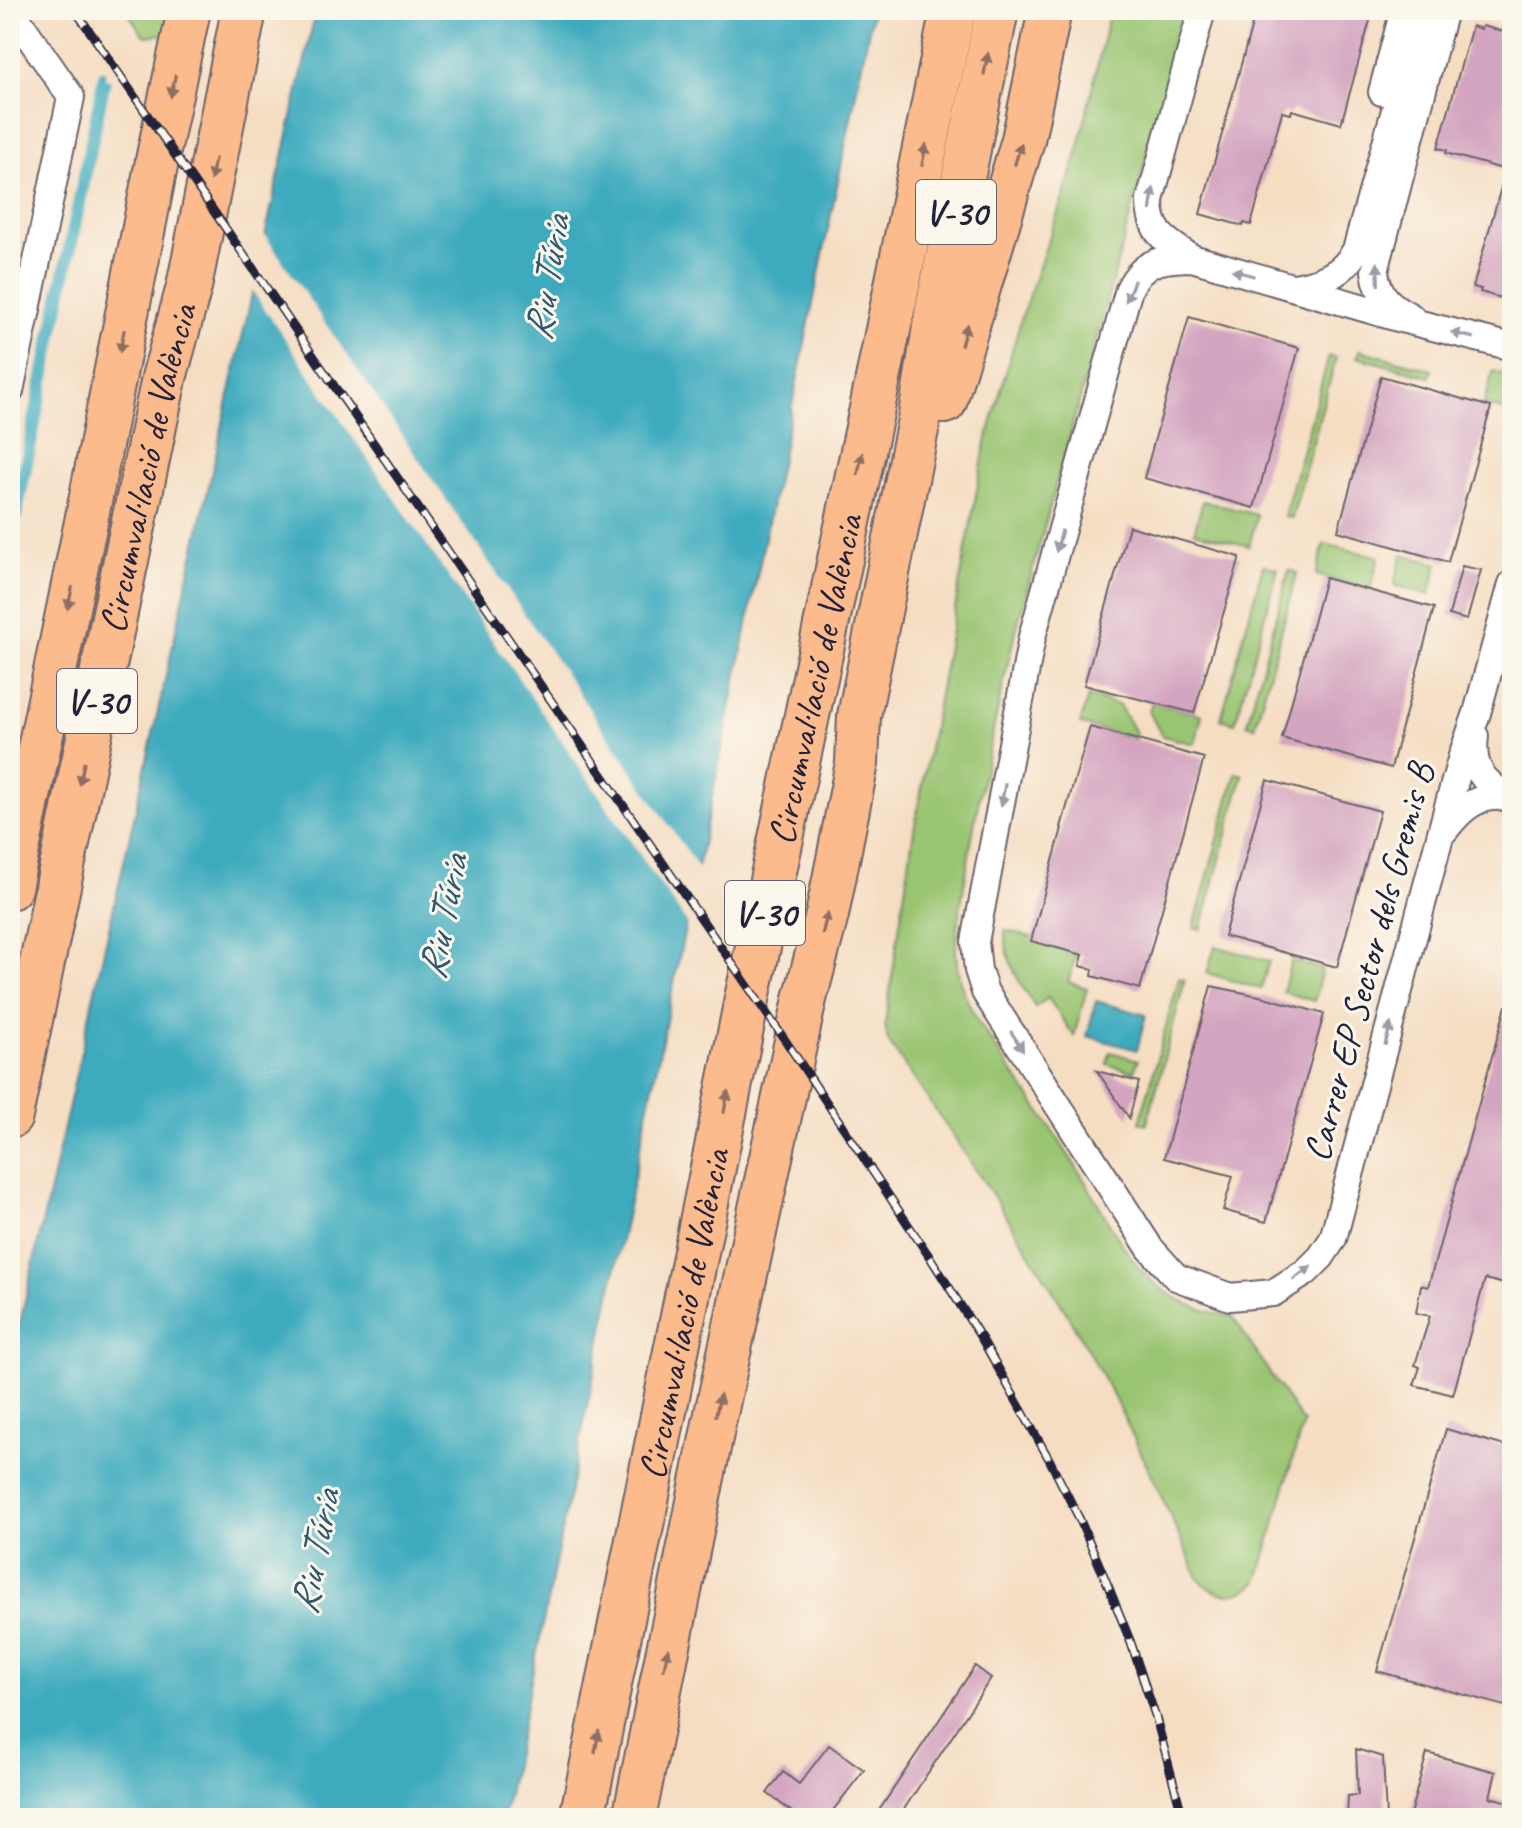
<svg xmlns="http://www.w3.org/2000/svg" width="1522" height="1828" font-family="Caveat,sans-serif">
	<rect width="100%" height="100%" fill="#fbf7ec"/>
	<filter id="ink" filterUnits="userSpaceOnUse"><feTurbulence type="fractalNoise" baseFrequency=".0125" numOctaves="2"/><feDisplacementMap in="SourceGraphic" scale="16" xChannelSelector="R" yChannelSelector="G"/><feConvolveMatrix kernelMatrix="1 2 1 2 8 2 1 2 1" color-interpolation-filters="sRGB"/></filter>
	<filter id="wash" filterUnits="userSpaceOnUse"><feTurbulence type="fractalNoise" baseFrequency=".006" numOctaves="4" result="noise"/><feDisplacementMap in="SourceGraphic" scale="32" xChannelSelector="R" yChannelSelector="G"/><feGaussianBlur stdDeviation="1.8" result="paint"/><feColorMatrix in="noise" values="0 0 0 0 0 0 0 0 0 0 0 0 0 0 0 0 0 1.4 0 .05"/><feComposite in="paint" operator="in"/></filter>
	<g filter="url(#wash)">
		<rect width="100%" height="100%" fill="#f5ddc2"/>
		<path fill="#99c471" stroke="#5e7356" stroke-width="2" d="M126 10H172L168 34 144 36Z
			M1110 10H1187L1013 641C995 720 977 800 965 880 961 907 953 937 957 965 962 1007 992 1042 1016 1077 1038 1108 1059 1140 1080 1173 1101 1206 1122 1253 1150 1279 1174 1301 1200 1312 1232 1316L1303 1423 1261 1570C1261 1572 1257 1581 1256 1582 1246 1594 1226 1597 1213 1590 1208 1588 1203 1582 1198 1578 1170 1515 1142 1451 1110 1390 1045 1269 966 1154 888 1041L885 1024 914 830 985 446 1021 319 1076 160Z
			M1359 350 1432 370 1430 377 1357 357Z
			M1329 356 1336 358 1292 518 1284 516Z
			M1493 371 1512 377V412L1484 405Z
			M1203 501 1257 515 1249 546 1194 532Z
			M1324 544 1379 557 1370 589 1316 575Z
			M1402 554 1438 564 1429 595 1394 585Z
			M1263 565 1278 569 1235 723 1221 719Z
			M1289 570 1297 573 1255 727 1247 724Z
			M1088 696 1119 705 1136 734 1135 739 1080 724Z
			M1152 702 1202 715 1195 744 1162 736 1149 712Z
			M1236 773 1243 775 1201 929 1194 927Z
			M1005 930 1078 950 1068 982 1087 988 1074 1036 1048 998 1035 1007C1019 982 1005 960 1005 930Z
			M1215 946 1269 961 1261 989 1207 973Z
			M1291 961 1322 969 1314 1001 1283 992Z
			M1179 978 1185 980 1147 1124 1140 1122Z
			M1110 1052 1138 1060 1134 1072 1107 1064Z"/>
		<path fill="#3eaabe" stroke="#30667c" stroke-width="2" d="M316 10H873L503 1818H10V1367Z
			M1096 1001 1146 1015 1137 1050 1087 1036Z"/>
		<path fill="#f5ddc2" d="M262 231 701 872 689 926 249 286Z"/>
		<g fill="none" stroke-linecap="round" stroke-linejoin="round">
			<path stroke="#3eaabe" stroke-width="7" d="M10 527 102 74
				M10 559 107 82"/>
		</g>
		<g id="blocks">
			<path fill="#d4a5c0" d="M1256 10H1373L1341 124 1292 110 1291 114 1282 112 1251 225 1244 223 1243 226 1200 214Z
				M1472 26 1481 29 1482 26 1512 34V301L1480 292 1481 289 1473 287 1506 170 1446 153 1447 150 1438 148Z
				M1189 317 1299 348 1254 508 1144 478Z
				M1381 376 1491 407 1448 562 1338 531Z
				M1129 526 1240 557 1194 713 1084 685Z
				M1462 566 1481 570 1467 620 1449 615Z
				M1325 578 1434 608 1391 768 1282 738Z
				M1090 727 1204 758 1140 989 1092 976 1093 969 1080 966 1083 955 1031 941 1062 828 1061 827Z
				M1267 780 1380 811 1337 967 1224 936Z
				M1211 986 1264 997 1324 1014 1266 1222 1223 1210 1233 1176 1164 1158Z
				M1506 1006H1512V1286L1485 1279 1453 1395 1414 1385 1420 1367 1415 1365 1430 1316 1416 1313 1421 1285 1428 1287Z
				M1097 1071 1139 1082 1129 1118Z
				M1446 1429 1512 1448V1708L1377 1671Z
				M975 1666 991 1678 898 1818H874Z
				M829 1745 864 1770 827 1818H800L767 1793 783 1772 799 1784Z
				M1356 1749 1383 1757 1386 1818H1347L1348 1796 1358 1795Z
				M1427 1753 1496 1772 1490 1797 1512 1803V1818H1409Z"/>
		</g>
	</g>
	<g filter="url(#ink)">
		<use href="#blocks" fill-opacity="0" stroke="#6c636a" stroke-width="2"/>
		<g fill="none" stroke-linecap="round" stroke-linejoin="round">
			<g stroke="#6c636a" stroke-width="30">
				<path id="minor" d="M1382 92 1404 10
					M1192 258C1166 241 1150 234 1150 200L1202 10
					M1294 287C1321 283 1343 274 1356 250L1423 10
					M1411 317C1389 305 1378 296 1375 271L1444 10
					M1512 347 1405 320 1192 258C1163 259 1144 259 1129 289L1032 637 975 942 978 970 985 992 1150 1248 1176 1277 1230 1297 1273 1293 1306 1272 1321 1257 1333 1239 1447 810 1462 756 1477 713 1512 584
					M10 391 71 97 11 10
					M1475 736C1471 768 1482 781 1508 797
					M1445 830C1463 806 1480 792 1512 798"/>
			</g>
			<g stroke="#6c636a" stroke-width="46">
				<path id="trunk" d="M945 402 1023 140 1050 10
					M10 888 86 522 158 156 189 10
					M634 1818 713 1428 805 999 827 915 857 763 859 716 920 415 937 308 997 10"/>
			</g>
			<g stroke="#6c636a" stroke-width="48">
				<g id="motorway">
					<path id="s1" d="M10 1116 164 378 189 287 244 10"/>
					<path id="s2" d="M582 1818 748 994 873 404 953 10"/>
				</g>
			</g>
			<use href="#minor" stroke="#fff" stroke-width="26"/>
			<use href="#trunk" stroke="#fbbb8c" stroke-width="42"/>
			<use href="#motorway" stroke="#fbbb8c" stroke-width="44"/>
			<g stroke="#22223b" stroke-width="9">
				<path id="rail" d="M75 10 785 1040 935 1265 983 1341 1049 1459 1080 1520 1107 1583 1131 1643 1156 1718 1183 1818"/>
			</g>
			<use href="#rail" stroke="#fbf7ec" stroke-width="6" stroke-dasharray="18" stroke-linecap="butt"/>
		</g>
		<defs><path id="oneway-solid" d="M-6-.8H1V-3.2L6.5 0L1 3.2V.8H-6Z" transform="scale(2)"/></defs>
		<g fill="#8e6e64">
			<use href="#oneway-solid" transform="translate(986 64) rotate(-79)"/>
			<use href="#oneway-solid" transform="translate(173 86) rotate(102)"/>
			<use href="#oneway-solid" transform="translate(1018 154) rotate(-73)"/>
			<use href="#oneway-solid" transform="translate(924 155) rotate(-79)"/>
			<use href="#oneway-solid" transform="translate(213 169) rotate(101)"/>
			<use href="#oneway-solid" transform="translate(964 335) rotate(-74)"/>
			<use href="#oneway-solid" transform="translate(122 341) rotate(101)"/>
			<use href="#oneway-solid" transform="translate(860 464) rotate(-78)"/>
			<use href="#oneway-solid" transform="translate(70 598) rotate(102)"/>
			<use href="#oneway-solid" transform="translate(82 773) rotate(102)"/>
			<use href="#oneway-solid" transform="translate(825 923) rotate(-76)"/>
			<use href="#oneway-solid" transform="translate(726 1102) rotate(-79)"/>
			<use href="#oneway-solid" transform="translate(718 1405) rotate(-78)"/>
			<use href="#oneway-solid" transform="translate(666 1659) rotate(-78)"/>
			<use href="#oneway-solid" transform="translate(597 1742) rotate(-79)"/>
		</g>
		<g fill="#9c9ca7">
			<use href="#oneway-solid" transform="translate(1152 199) rotate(-82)"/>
			<use href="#oneway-solid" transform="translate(1243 273) rotate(-164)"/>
			<use href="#oneway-solid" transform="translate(1378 274) rotate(-92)"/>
			<use href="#oneway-solid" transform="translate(1130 291) rotate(112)"/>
			<use href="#oneway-solid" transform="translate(1462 335) rotate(-166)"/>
			<use href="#oneway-solid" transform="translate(1059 541) rotate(105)"/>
			<use href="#oneway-solid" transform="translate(1003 795) rotate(101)"/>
			<use href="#oneway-solid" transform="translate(1388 1034) rotate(-75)"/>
			<use href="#oneway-solid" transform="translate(1017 1041) rotate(57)"/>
			<use href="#oneway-solid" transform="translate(1302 1273) rotate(-37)"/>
		</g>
	</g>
	<g text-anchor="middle" stroke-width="6" stroke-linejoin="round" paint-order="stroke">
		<g fill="#fbf7ec" stroke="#636270" stroke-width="2">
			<rect x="916" y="180" width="80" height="64" rx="6"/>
			<rect x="57" y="669" width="80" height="64" rx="6"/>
			<rect x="725" y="881" width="80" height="64" rx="6"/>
		</g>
		<g font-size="36" font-weight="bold" fill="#22223b">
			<text x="956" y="225">V-30</text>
			<text x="97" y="714">V-30</text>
			<text x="765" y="926">V-30</text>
		</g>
		<g font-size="38" fill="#22223b" stroke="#fbf7ec">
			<text dy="13" stroke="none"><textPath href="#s1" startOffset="662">Circumval·lació de València</textPath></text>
			<text dy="13" stroke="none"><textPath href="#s2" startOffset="1162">Circumval·lació de València</textPath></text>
			<text transform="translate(1368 962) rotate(-75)" y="13">Carrer EP Sector dels Gremis B</text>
			<text dy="13" stroke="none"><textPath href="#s2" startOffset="514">Circumval·lació de València</textPath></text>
		</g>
		<g font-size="40" font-style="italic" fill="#2d586f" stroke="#fbf7ec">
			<text transform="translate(546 278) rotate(-81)" y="14">Riu Túria</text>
			<text transform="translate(442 917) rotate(-79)" y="14">Riu Túria</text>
			<text transform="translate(314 1552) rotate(-79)" y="14">Riu Túria</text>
		</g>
	</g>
	<rect width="1522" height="1828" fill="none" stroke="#fbf7ec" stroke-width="40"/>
</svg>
